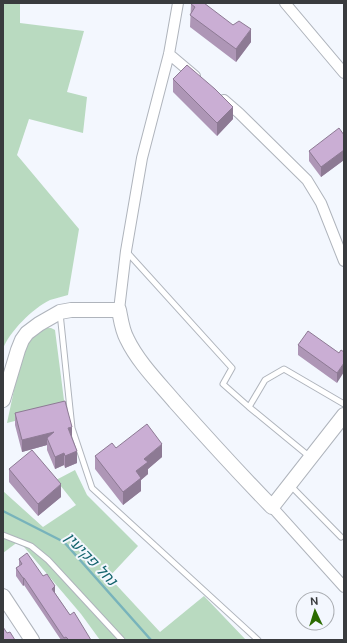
<svg xmlns="http://www.w3.org/2000/svg" width="347" height="643" font-family="'DM Sans',Heebo,sans-serif">
	<rect width="100%" height="100%" fill="#f3f7fe"/>
	<path fill="#b9dac0" d="M3 3H20V23L84 31 67 92 87 97 83 133 29 119 17 155 79 229 68 295C62 297 56 298 50 300 33 308 9 332 3 349Z
		M47 328H51L55 330 65 408 7 423C12 403 19 356 30 341 34 335 40 330 47 328Z
		M75 470 87 495 138 546 109 577 160 632 204 596 246 640H100L81 614 19 541 3 553V491L43 527 76 505 56 480Z"/>
	<g fill="none" stroke-linecap="round" stroke-linejoin="round">
		<path stroke="#78b3bb" stroke-width="2.5" d="M3 511 64 542 151 640"/>
		<g stroke="#afb4bc" stroke-width="7">
			<path id="lane" d="M126 251 232 368 223 384 249 407
				M60 313 72 428 92 488 258 640
				M310 457 249 407 265 380 284 369 344 404
				M290 485 341 537
				M3 535 31 546 48 560 122 640"/>
		</g>
		<g stroke="#afb4bc" stroke-width="12">
			<path id="street" d="M285 3 344 73
				M169 54 195 76
				M224 100 239 113 307 180 321 203 344 261
				M119 310 126 251 142 158 169 54 178 3
				M272 507 344 587"/>
		</g>
		<g stroke="#afb4bc" stroke-width="16">
			<path id="secondary" d="M3 400 18 350 22 340 27 333 39 324 60 312 71 310H119C121 320 122 330 127 339 138 362 158 382 175 402 207 438 239 473 272 507L344 415
				M3 596 32 640"/>
		</g>
		<use href="#lane" stroke="#fff" stroke-width="5"/>
		<use href="#street" stroke="#fff" stroke-width="10"/>
		<use href="#secondary" stroke="#fff" stroke-width="14"/>
	</g>
	<path fill="#ae96b6" d="M191 4 251 42 236 62 190 27Z
		M173 79 233 119 217 136 173 92Z
		M344 135V160L321 177 309 161V151Z
		M298 345 339 353 337 383 298 355Z
		M15 413 72 438 77 463 65 468 64 465 55 469 47 450V445L22 452 15 425Z
		M116 448 162 457 148 469V474L141 480V491L123 505 95 469V456Z
		M9 469 61 497 38 516 9 482Z
		M19 559 55 593 70 615 91 640H61L24 585 23 586 16 576V568L19 566Z"/>
	<path fill="#8d7a94" d="M251 29V42L236 62V49Z
		M233 107V119L217 136V123Z
		M344 150V160L321 177V167Z
		M344 363V372L337 383V373Z
		M72 427V439L68 428Z
		M54 432 47 438V445L22 452V440Z
		M162 444V457L148 469V474L141 480V491L123 505V492L136 471 144 459Z
		M77 451V463L65 468V456Z
		M64 453V465L55 469V457Z
		M61 484V497L38 516V504Z
		M23 578H24V585L23 586Z
		M55 586V593L52 596V589Z"/>
	<path fill="#caaed4" stroke="#8d7a94" d="M191 3H204L233 25 239 21 251 29 236 49 190 15 195 7 191 4Z
		M187 65 215 89 233 107 217 123 173 79Z
		M339 128 344 135V150L321 167 309 151Z
		M308 331 339 353 341 350 344 352V363L337 373 298 345Z
		M65 401 72 427 68 428 77 451 65 456 64 453 55 457 47 438 54 432 22 440 15 413Z
		M147 424 162 444 144 459 148 462 136 471 141 478 123 492 95 456 112 443 116 448Z
		M32 450 61 484 38 504 9 469Z
		M27 553 43 576 47 574 55 586 52 589 70 615 74 612 91 640H69L66 637 64 638 24 578H23L16 568 22 564 19 559Z
		M3 627 7 633 10 632 15 640H3Z"/>
	<g text-anchor="middle" stroke-width="4" stroke-linejoin="round" paint-order="stroke">
		<g font-size="15" font-style="italic" fill="#12636c" stroke="#f3f7fe">
			<text transform="translate(91 559) rotate(46)" y="5">נחל פקיעין</text>
		</g>
	</g>
	<rect width="347" height="643" fill="none" stroke="#393b3e" stroke-width="8"/>
	<g transform="translate(315 611) rotate(356)"><circle r="19" fill="#f3f7fe" stroke="#a9acb1"/>
	<path d="M0-3L7 15L0 10L-7 15Z" fill="#2b6b00"/>
	<text y="-6" font-size="11" font-weight="bold" text-anchor="middle" fill="#393b3e">N</text>
	</g>
</svg>
